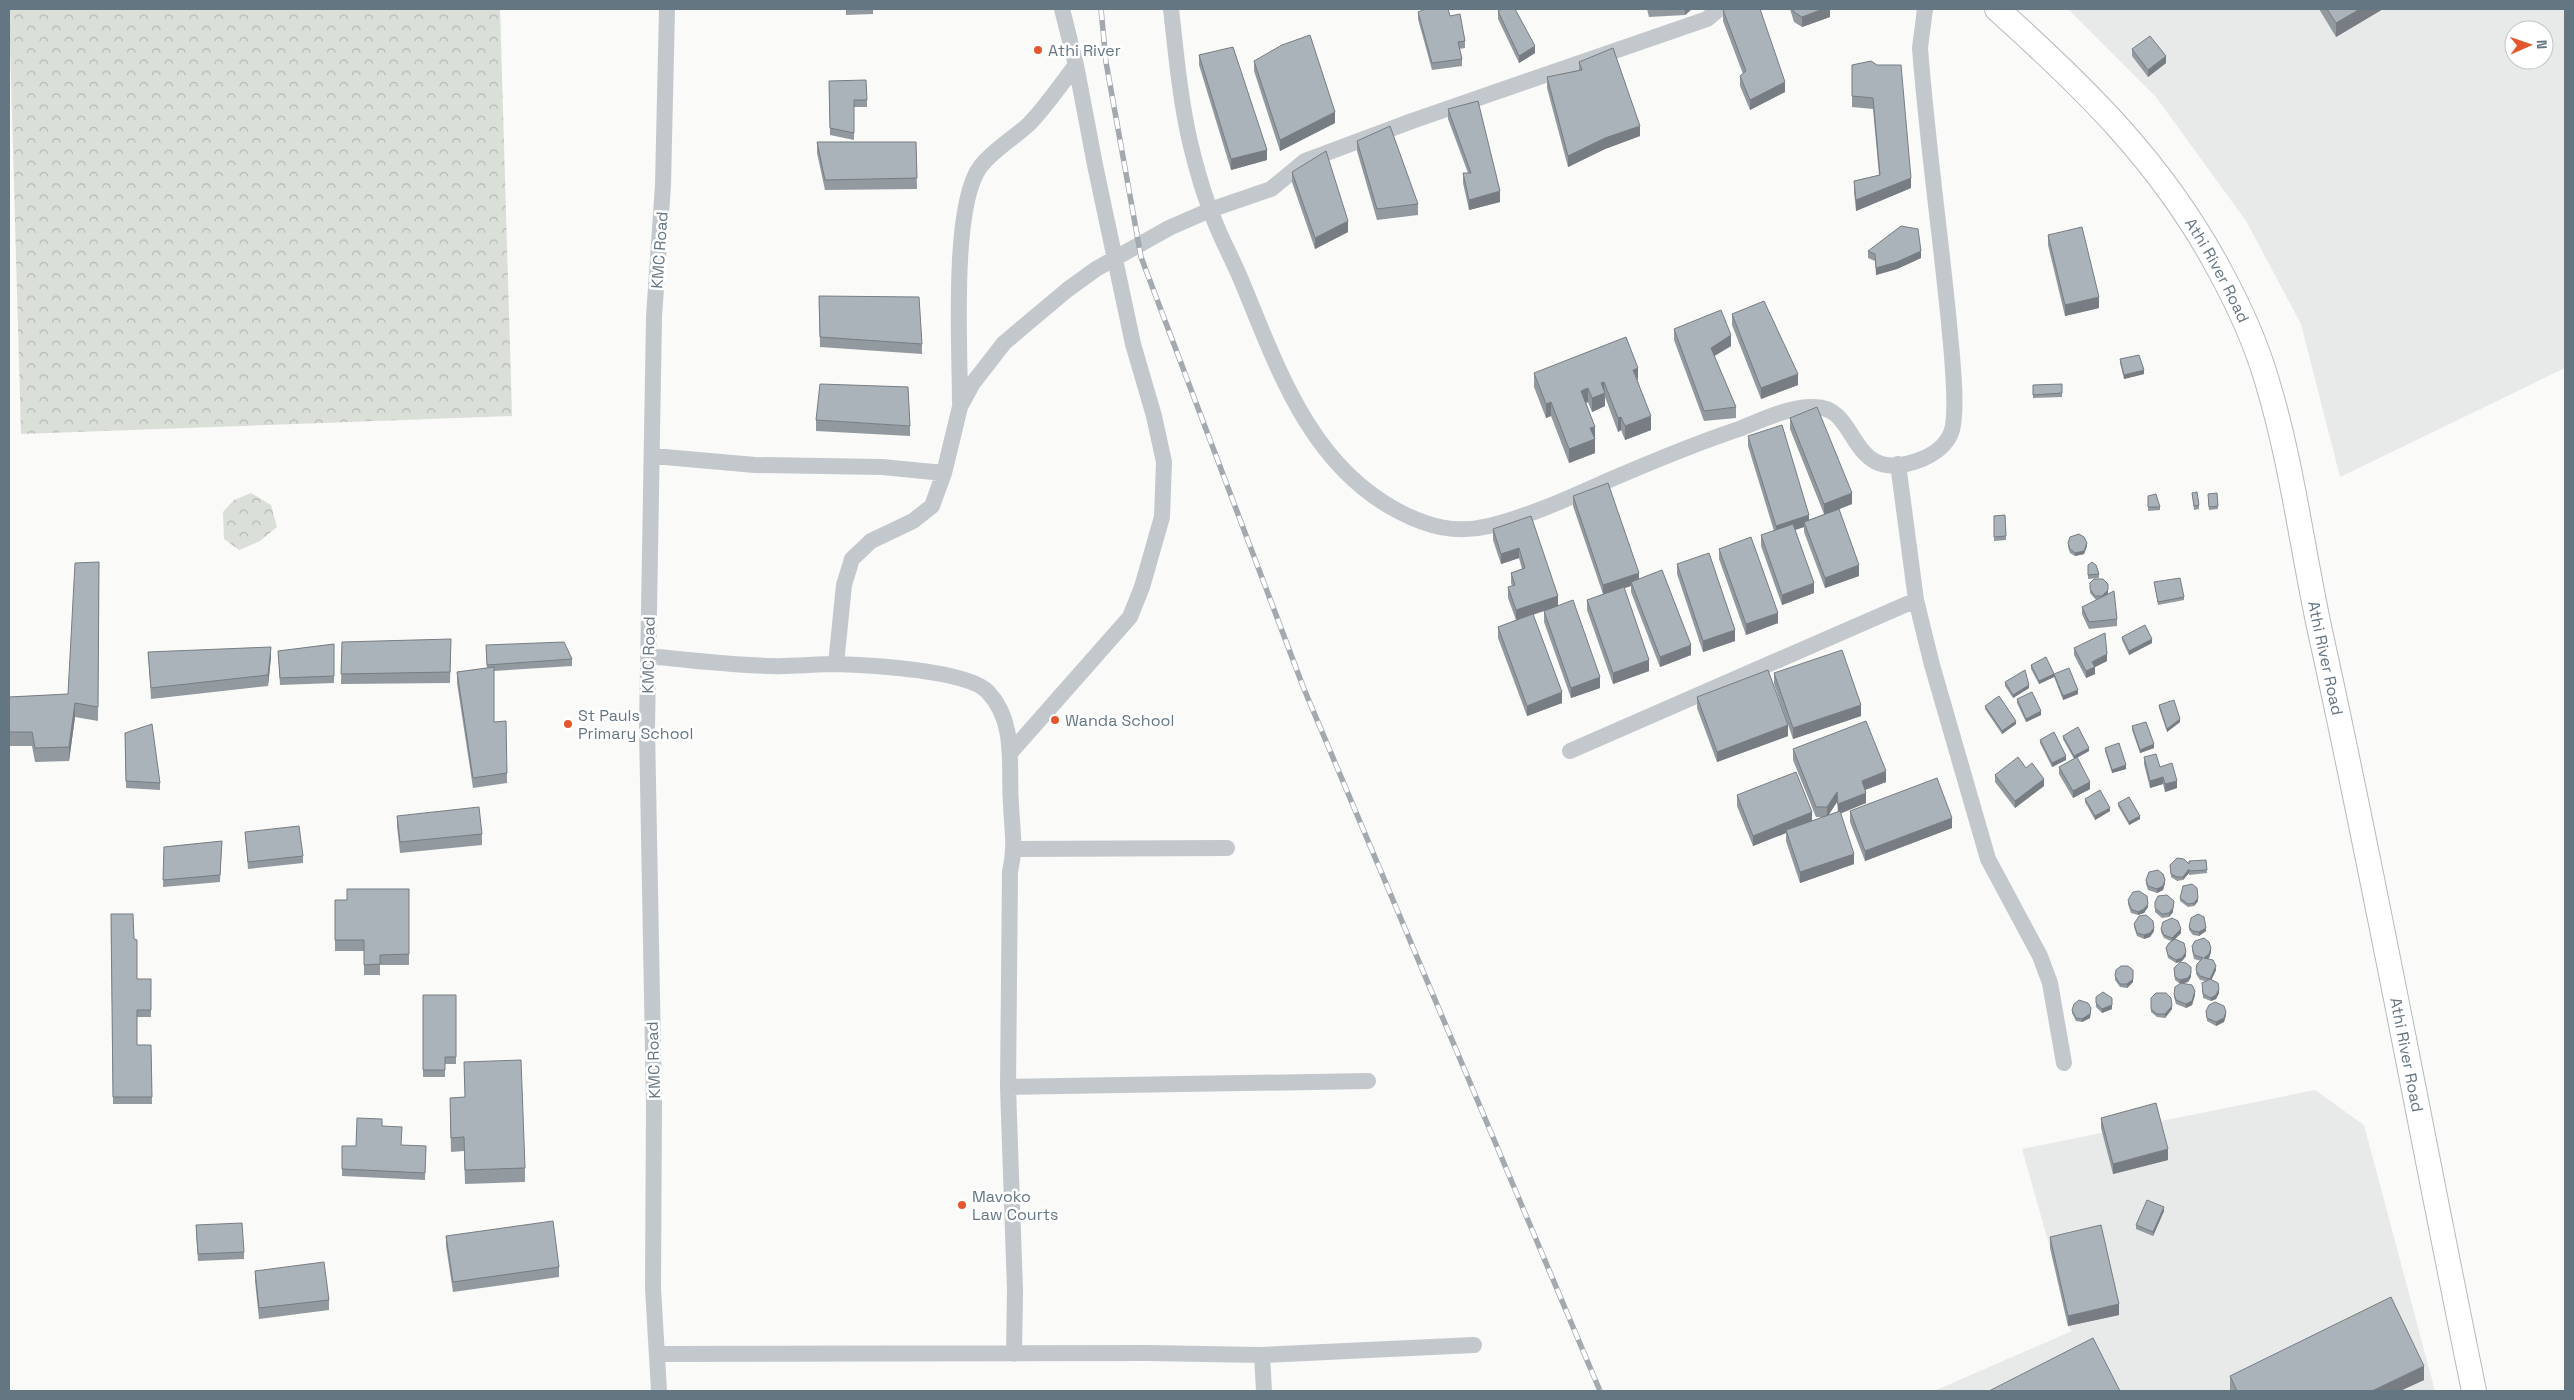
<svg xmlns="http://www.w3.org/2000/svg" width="2574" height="1400" font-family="'Space Grotesk',sans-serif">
	<defs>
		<pattern id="forest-crowns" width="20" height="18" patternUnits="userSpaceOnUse" patternTransform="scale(1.25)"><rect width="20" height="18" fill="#dadfd7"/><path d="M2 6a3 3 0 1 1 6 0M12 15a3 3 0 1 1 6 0" fill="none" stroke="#b4b9b4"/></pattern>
	</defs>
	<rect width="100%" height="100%" fill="#fafaf8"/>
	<path fill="#e8e9e9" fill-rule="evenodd" d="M2068 9H2565V368L2340 477 2301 324 2246 221 2156 97ZM2514 30H2544V60H2514Z
		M2315 1090 2364 1125 2435 1391H1934L2072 1331 2068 1326 2050 1248 2022 1149Z"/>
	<path fill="url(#forest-crowns)" d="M9 9H500L512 416 21 434Z
		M251 493 271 505 277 527 260 541 239 550 224 539 223 512 234 500Z"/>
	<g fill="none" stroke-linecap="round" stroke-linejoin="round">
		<g stroke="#b3babf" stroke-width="26">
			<g id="secondary">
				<path id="s1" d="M1997 9C2086 89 2163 164 2220 271 2239 306 2256 343 2267 381 2292 463 2302 548 2320 631 2376 884 2422 1138 2474 1391"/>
			</g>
		</g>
		<path stroke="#c3c8cc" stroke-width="16" d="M1171 9C1176 53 1180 99 1190 142 1196 167 1203 193 1213 217 1221 239 1233 260 1242 282 1278 369 1310 465 1398 511 1428 527 1456 534 1489 526 1530 516 1569 498 1607 481 1651 462 1694 444 1739 429 1762 420 1790 406 1815 407 1861 407 1847 489 1922 459 1934 454 1946 445 1951 433 1959 413 1951 347 1949 323 1940 231 1927 140 1920 48L1925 9
			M960 403C960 351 951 207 980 167 994 149 1013 139 1029 124 1046 107 1061 84 1076 65
			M653 456 755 465 882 467 944 473
			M1898 464 1916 600 1932 665 1988 859 2040 956 2050 983 2064 1063
			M648 656C688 660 729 665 769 666 792 667 815 664 837 664 868 665 968 670 988 692 1017 723 1008 766 1011 804 1012 831 1016 845 1010 872L1008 1087 1015 1290 1014 1354
			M836 664 844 585 852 559 871 541 913 521 932 506 944 473 960 407 973 383 1004 343 1067 290 1096 269 1169 228 1210 210 1271 189 1305 161 1412 121 1707 19 1719 9
			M1570 751 1916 600
			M1011 752 1130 617 1142 587 1162 517 1164 462 1154 416 1133 344 1095 165 1076 65 1062 9
			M1015 849 1227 848
			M1008 1087 1368 1081
			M657 1354 1147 1353 1262 1355 1474 1345
			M1262 1355 1264 1391
			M659 1391 653 1288 654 1104 647 728 654 317 663 185 667 9"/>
		<use href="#secondary" stroke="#fff" stroke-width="24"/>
		<g stroke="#a2aab0" stroke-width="5.5">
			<path id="rail" d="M1101 9 1106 62 1141 257 1304 689 1600 1391"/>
		</g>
		<use href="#rail" stroke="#fff" stroke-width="4" stroke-dasharray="11" stroke-linecap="butt"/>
	</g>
	<path fill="#929a9f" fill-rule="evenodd" d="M846 9H873V14L846 15Z
		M1647 9H1692L1685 15 1649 17Z
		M1790 9H1830V17L1802 27 1794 22Z
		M2319 9H2383L2336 37Z
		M1723 10 1785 92 1750 110 1740 86V76L1743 74 1723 21Z
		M1498 11 1535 53 1519 63 1498 19Z
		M1418 12 1450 16 1465 41V48L1459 49 1462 59V66L1432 70 1418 19Z
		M2132 49 2166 63 2148 77 2132 56Z
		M1199 55 1267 160 1231 170 1199 65Z
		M1254 61 1335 123 1280 151 1254 71Z
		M1871 61 1911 188 1856 211 1854 192V181L1879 175 1873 109 1852 107V65Z
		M1579 62 1640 136 1605 149 1568 167 1547 88V77L1579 70Z
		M829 81 867 100V107H854V140L830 135Z
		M1448 109 1500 202 1469 210 1463 183V173H1468L1448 119Z
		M1357 141 1418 204V215L1377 220 1357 151Z
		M817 142H916L917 189 825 190 817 153Z
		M1292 172 1348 232 1315 249 1292 182Z
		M2048 235 2099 308 2065 316 2048 245Z
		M1868 251 1921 258 1897 269 1876 275 1875 261 1868 258Z
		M819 296 922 344V354L820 347Z
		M1732 314 1798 385 1761 399 1732 325Z
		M1674 329 1731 346 1714 356 1736 407V418L1704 421 1674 340Z
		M2120 359 2144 374 2124 379 2120 363Z
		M1534 373 1638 381 1651 430 1625 440 1621 430 1618 432 1605 397V406L1592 412 1588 402 1586 403 1595 427V453L1569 463 1551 416 1546 418 1534 387Z
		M2062 384V397L2033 398V385Z
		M1790 418 1852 504 1839 509 1859 576 1825 588 1804 532V527L1795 530 1814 593 1782 605 1761 546V535L1774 531 1748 446V436L1809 520 1824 514 1790 429Z
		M816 420 910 426V436L816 431Z
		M2192 493 2199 505V509L2194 510Z
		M2217 493 2218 509 2209 510 2208 498Z
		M1573 496 1639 579 1691 655 1660 667 1631 592V586L1624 588 1649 671 1613 684 1587 610V600L1603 594 1573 506Z
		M2148 496 2160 507V510L2148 511Z
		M2005 515 2006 540 1994 541V516Z
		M1531 516 1558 606 1600 688 1571 698 1544 622V611L1547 610 1533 615 1562 703 1527 716 1498 638V627L1516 620 1508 598V587L1512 586 1511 583V573L1522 569 1519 558 1501 564 1493 540V529Z
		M2068 543 2087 546 2084 554 2075 556 2070 553 2068 547Z
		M1719 549 1778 623 1746 635 1719 559Z
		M99 562 98 721 75 717 69 761 35 762 32 746H9V697L68 694Z
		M1677 564 1735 641 1703 652 1677 574Z
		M2088 565 2099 574V578L2088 579Z
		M2154 582 2184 597V600L2158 605Z
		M2090 583 2108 593 2107 595 2117 619V626L2089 629 2082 614V607L2096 600 2090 593Z
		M2122 637 2152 643 2129 655 2122 640Z
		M342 642 451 649 450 683 341 684Z
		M334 644V683L280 685 278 651Z
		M486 645 572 659V666L494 671V722L507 773V783L473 788 457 683V672L487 668Z
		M2074 648 2107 661 2095 667V674L2086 678 2074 655Z
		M148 652 271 657 268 686 151 699Z
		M2031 665 2054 674 2078 694 2063 700 2054 677 2039 684 2031 669Z
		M1774 673 1861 716 1793 739 1774 684Z
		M2005 682 2029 688 2013 698 2005 686Z
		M1697 697 1788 736 1717 762 1697 708Z
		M2017 699 2041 715 2026 722 2017 703Z
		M2159 705 2180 722 2167 732 2159 708Z
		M1985 706 2016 724 2002 734 1985 709Z
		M2132 726 2154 748 2140 753 2132 730Z
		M125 733 160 783V790L126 788Z
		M2063 736 2089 751 2077 758 2090 789 2073 798 2059 774V767L2074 759 2063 739Z
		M2040 740 2066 760 2052 767 2040 743Z
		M2105 748 2126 769 2112 773 2105 751Z
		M1793 749 1886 782 1865 790 1866 803 1840 814 1854 864 1800 883 1786 841V833L1753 846 1737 806V795L1812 821 1823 817H1816L1793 760ZM1837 802 1838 812 1828 816Z
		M2144 757 2160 767 2177 788 2165 792 2163 784 2150 788 2144 764Z
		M2026 768 2044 786 2015 808 1995 782V775Z
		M2085 799 2110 811 2095 820 2085 802Z
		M2118 803 2140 819 2129 825 2118 806Z
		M1850 811 1952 828 1865 861 1850 822Z
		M397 816 482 834V845L400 853 397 826Z
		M245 832 303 856V863L248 869Z
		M222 841 220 882 163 887 164 847Z
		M2206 860 2207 873 2189 875V873L2183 880 2177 881 2171 877 2170 865 2189 864Z
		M2146 880 2165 883 2163 890 2157 893 2148 890 2146 884Z
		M409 889V965H380V975H364V951H335V900H347Z
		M2180 898 2198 901 2194 906 2188 907 2180 901Z
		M2128 900 2148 907 2144 913 2138 915 2131 913 2128 904Z
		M2174 901 2173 912 2169 917 2162 918 2155 912V902Z
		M111 914 134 939 137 979H151V1017H137V1045H151L152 1104H113Z
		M2134 924 2154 931 2150 937 2144 939 2137 936 2134 927Z
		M2189 927 2206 931 2199 936 2193 935 2189 930Z
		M2161 929 2181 933 2174 940 2186 956 2182 961 2176 963 2168 958 2166 948 2171 941 2164 938 2161 932Z
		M2192 946 2211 952 2209 958 2208 959 2216 970 2211 980 2219 993 2216 999 2211 1001 2203 998 2202 983 2206 981 2200 980 2196 974 2197 964 2201 961 2194 959 2192 950Z
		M2174 968 2191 977 2188 982 2183 983 2195 995 2192 1005 2186 1008 2176 1004 2174 997V994L2180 984 2175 980Z
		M2115 976 2133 982 2127 988 2120 987 2115 980Z
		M423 995H456V1064H445V1077H423Z
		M2096 997 2112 1001V1009L2102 1013 2096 1007Z
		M2151 998 2172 1009 2165 1018 2157 1017 2151 1012Z
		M2072 1010 2091 1012 2090 1018 2082 1022 2076 1021 2072 1013Z
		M2206 1011 2226 1015 2224 1022 2216 1026 2207 1021Z
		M464 1062 525 1168V1182L465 1184 464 1151 451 1152 450 1111V1098L465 1097Z
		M2101 1118 2168 1160 2113 1174 2101 1128Z
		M382 1126 401 1145 426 1146 425 1180 342 1176V1169L356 1146Z
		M2164 1211 2153 1236 2136 1229V1225Z
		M196 1232 244 1252V1259L198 1261Z
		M446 1236 559 1267V1277L453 1292 446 1246Z
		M2050 1237 2119 1315 2068 1326 2050 1248Z
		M255 1271 329 1300V1310L259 1319 255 1281Z
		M2230 1376 2424 1380 2400 1391H2231L2230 1390Z"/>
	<path fill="#777d82" d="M1685 9H1692L1685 15Z
		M1823 9H1830V17L1802 27V17Z
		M2360 9H2383L2336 37V23Z
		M1535 46V53L1519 63V56Z
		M2166 56V63L2148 77V70Z
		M1785 82V92L1750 110V100Z
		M1335 112V123L1280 151V140Z
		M1640 126V136L1605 149 1568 167V156L1605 138Z
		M1267 150V160L1231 170V159Z
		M1911 178V188L1856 211V200Z
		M1500 191V202L1469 210V200Z
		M1348 221V232L1315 249V238Z
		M1921 251V258L1897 269 1876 275V268Z
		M10 279V290L9 293V283Z
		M2099 297V308L2065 316V305Z
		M1731 335V346L1711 358V348Z
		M1638 368V381L1633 370Z
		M2144 370V374L2124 379V375Z
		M1798 374V385L1761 399V388Z
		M1604 382 1605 406 1592 412V398L1601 383Z
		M1588 388V402L1581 405V391Z
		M1551 402V416L1546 418V404Z
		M1651 416V430L1625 440V426Z
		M1621 417V430L1618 432V418Z
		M1595 427V453L1569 463V449L1590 428Z
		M1852 493V504L1824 515V504Z
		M1809 515V526L1804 522V527L1776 536V526Z
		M2087 543V546L2084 554 2075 556V553Z
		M1519 548V558L1501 564V554Z
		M1859 565V576L1825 588V578Z
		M1639 573V583L1631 582V586L1603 595V585Z
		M1814 583V593L1782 605V595Z
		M2108 590V593L2102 600V596Z
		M1558 596V606L1516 620V610Z
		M1778 613V623L1746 635V624Z
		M1735 630V641L1703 652V641Z
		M2152 639V643L2129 655V651Z
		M1691 645V655L1660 667V657Z
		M271 647V657L268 686V675Z
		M2107 654V661L2095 667V674L2086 678V671L2092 662Z
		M1649 660V671L1613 684V673Z
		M2054 674V677L2039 684V681Z
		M1600 677V688L1571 698V688Z
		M2029 685V688L2013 698V695Z
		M2078 690V694L2063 700V696Z
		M1562 692V703L1527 716V706Z
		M75 703V717L69 761V747Z
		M1861 705V716L1793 739V728Z
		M2041 711V715L2026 722V719Z
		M2180 719V722L2167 732V729Z
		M2016 721V724L2002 734V731Z
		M1788 725V736L1717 762V752Z
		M2154 744V748L2140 753V750Z
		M2089 748V751L2074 759V756Z
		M2066 756V760L2052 767V763Z
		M2126 765V769L2112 773V770Z
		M1886 771V782L1862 791V781Z
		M2163 777V784L2150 788V781Z
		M2044 779V786L2015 808V801Z
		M2177 781V788L2165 792V784Z
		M2090 782V789L2073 798V791Z
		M1837 792V802L1827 817V807Z
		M1866 793V803L1838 814V804Z
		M2110 808V811L2095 820V816Z
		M1812 812V823L1786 830V833L1753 846V836Z
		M2140 816V819L2129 825V822Z
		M1952 818V828L1865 861V851Z
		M1854 854V864L1800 883V872Z
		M2189 869V873L2183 880V877Z
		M2165 880V883L2163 890 2157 893V889Z
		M2198 898V901L2194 906V903Z
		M2148 904V907L2144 913 2138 915V912Z
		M2173 908V912L2169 917V913Z
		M2154 928V931L2150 937 2144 939V935Z
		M2206 928V931L2199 936V932Z
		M2181 929V933L2172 942V938Z
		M2211 948V952L2209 958 2204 961V958Z
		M2186 952V956L2182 961 2176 963V960Z
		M2216 966V970L2210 983V979Z
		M2191 973V977L2188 982 2180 984V980Z
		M2133 979V982L2127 988V984Z
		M2219 989V993L2216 999 2211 1001V998Z
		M2195 991V995L2192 1005 2186 1008V1004Z
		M2112 1001V1009L2102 1013V1009Z
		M2172 1006V1009L2165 1018V1014Z
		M2091 1008 2090 1018 2082 1022V1019Z
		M2226 1012V1015L2224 1022 2216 1026V1022Z
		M2168 1149V1160L2113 1174V1164Z
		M2164 1207V1211L2153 1236V1232Z
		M2119 1304V1315L2068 1326V1316Z
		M2424 1366V1380L2400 1391H2372Z"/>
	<path fill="#aab3b9" stroke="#777d82" d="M1426 9H1448L1450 16 1460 14 1465 41 1458 42 1462 59 1432 63 1418 12Z
		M1502 9H1515L1535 46 1519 56 1498 11Z
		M1726 9H1760L1785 82 1750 100 1740 76 1746 71 1723 10Z
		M1793 9H1823L1802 17 1794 12Z
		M2327 9H2360L2336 23Z
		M1310 35 1335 112 1280 140 1254 61 1282 45Z
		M2150 36 2166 56 2148 70 2132 49Z
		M1233 47 1267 150 1231 159 1199 55Z
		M1613 48 1640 126 1605 138 1568 156 1547 77 1582 70 1579 62Z
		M1871 61 1877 65H1901L1911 178 1856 200 1854 181 1880 175 1873 98 1852 96V65Z
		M866 80 867 100H854V133L830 128 829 81Z
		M1478 101 1500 191 1469 200 1463 173H1471L1448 109Z
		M1390 126 1418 204 1377 209 1357 141Z
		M817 142H916L917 178 825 180Z
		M1326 151 1348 221 1315 238 1292 172Z
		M1901 226 1918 229 1921 251 1897 262 1876 268 1875 254 1868 251Z
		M2082 227 2099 297 2065 305 2048 235Z
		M819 296 919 297 922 344 820 337Z
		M1764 301 1798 374 1761 388 1732 314Z
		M1721 310 1731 335 1711 348 1736 407 1704 411 1674 329Z
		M1626 337 1638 368 1633 370 1651 416 1625 426 1621 417 1618 418 1604 382 1601 383 1605 393 1592 398 1588 388 1581 391 1595 427 1590 428 1595 439 1569 449 1551 402 1546 404 1534 373Z
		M2139 355 2144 370 2124 375 2120 359Z
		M820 384 908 387 910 426 816 420Z
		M2062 384V393L2033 395V385Z
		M1817 407 1852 493 1824 504 1790 418Z
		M1782 425 1809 515 1776 526 1748 436Z
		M1608 483 1639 573 1603 585 1573 496Z
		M2197 492 2199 505 2194 506 2192 493Z
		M2217 493 2218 506 2209 507 2208 494Z
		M2156 494 2160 507H2148V496Z
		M1839 509 1859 565 1825 578 1804 522Z
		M2005 515 2006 536 1994 537V516Z
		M1531 516 1558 596 1516 610 1508 587 1515 585 1511 573 1525 568 1519 548 1501 554 1493 529Z
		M1793 524 1814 583 1782 595 1761 535Z
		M2079 534 2084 537 2087 543 2084 551 2075 553 2070 549 2068 543 2070 537Z
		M1751 537 1778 613 1746 624 1719 549Z
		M1709 553 1735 630 1703 641 1677 564Z
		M99 562 98 707 75 703 69 747 35 748 32 732H9V697L68 694 75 563Z
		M2092 562 2096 565 2099 574 2088 575V565Z
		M1662 570 1691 645 1660 657 1631 582Z
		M2180 578 2184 597 2158 602 2154 582Z
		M2094 579H2103L2108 584V590L2102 596H2095L2090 589V583Z
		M1624 587 1649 660 1613 673 1587 600Z
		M2114 591 2117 619 2089 622 2082 607Z
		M1573 600 1600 677 1571 688 1544 611Z
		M1533 614 1562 692 1527 706 1498 627Z
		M2145 625 2152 639 2129 651 2122 637Z
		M2105 633 2107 654 2092 662 2095 667 2086 671 2074 648Z
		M451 639 450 672 341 674 342 642Z
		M564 642 572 659 487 665 486 645Z
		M334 644V676L280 678 278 651Z
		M271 647 268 675 151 688 148 652Z
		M1842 650 1861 705 1793 728 1774 673Z
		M2046 657 2054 674 2069 668 2078 690 2063 696 2054 674 2039 681 2031 665Z
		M494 667V722L506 721 507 773 473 778 457 672Z
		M1768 670 1788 725 1717 752 1697 697Z
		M2025 670 2029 685 2013 695 2005 682Z
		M2032 692 2041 711 2026 719 2017 699Z
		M1999 696 2016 721 2002 731 1985 706Z
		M2174 700 2180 719 2167 729 2159 705Z
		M1866 721 1886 771 1862 781 1866 793 1838 804 1837 792 1827 807H1816L1793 749Z
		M2146 722 2154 744 2140 750 2132 726Z
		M152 724 160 783 126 781 125 733Z
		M2078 727 2089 748 2074 756 2063 736Z
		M2054 732 2066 756 2052 763 2040 740Z
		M2119 743 2126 765 2112 770 2105 748Z
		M2156 754 2160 767 2172 763 2177 781 2165 784 2163 777 2150 781 2144 757Z
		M2018 757 2026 768 2032 763 2044 779 2015 801 1995 775Z
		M2077 757 2090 782 2073 791 2059 767Z
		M1796 772 1812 812 1753 836 1737 795Z
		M1937 778 1952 818 1865 851 1850 811Z
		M2100 790 2110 808 2095 816 2085 799Z
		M2129 797 2140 816 2129 822 2118 803Z
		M479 807 482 834 400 842 397 816Z
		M1840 811 1854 854 1800 872 1786 830Z
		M299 826 303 856 248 862 245 832Z
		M222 841 220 875 163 880 164 847Z
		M2177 858 2184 859 2189 864V861L2206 860 2207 870 2189 871V869L2183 877H2177L2171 874 2170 865Z
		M2158 870 2163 874 2165 880 2163 886 2157 889 2148 886 2146 880 2149 872Z
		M2192 884 2197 888 2198 898 2194 903 2188 904 2180 898 2183 886Z
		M347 889H409V954L380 955V964L364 965V940H335V900H347Z
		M2139 891 2147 896 2148 904 2144 909 2138 912 2131 909 2128 900 2133 892Z
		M2167 895 2174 901 2173 908 2169 913 2162 914 2155 908V902L2158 896Z
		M111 914H133L134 939 137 940V979H151V1010H137V1045H151L152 1097H113Z
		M2198 914 2204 917 2206 928 2199 932 2193 931 2189 927 2191 918Z
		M2146 915 2153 921 2154 928 2150 933 2144 935 2137 933 2134 924 2139 916Z
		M2172 918 2178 921 2181 929 2172 938 2164 935 2161 929 2163 922Z
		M2204 938 2209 942 2211 948 2209 954 2204 958 2213 960 2216 966 2210 979 2218 983 2219 989 2216 995 2211 998 2203 994 2202 983 2210 979 2200 976 2196 970 2197 964 2203 958 2194 955 2192 946 2195 941Z
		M2175 939 2184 943 2186 952 2182 958 2176 960 2168 955 2166 948 2169 943Z
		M2180 962 2186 963 2191 967V973L2188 978 2180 980 2175 977 2174 968Z
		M2121 966H2128L2133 970V979L2127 984H2120L2115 976 2116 970Z
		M2181 983 2192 985 2195 991 2192 1001 2186 1004 2176 1000 2174 994 2175 987Z
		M2103 992 2112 998V1005L2102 1009 2096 1003V997Z
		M2156 993H2166L2171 998 2172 1006 2165 1014H2157L2151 1009V998Z
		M423 995H456V1057H445V1070H423Z
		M2079 1000 2088 1003 2091 1008 2090 1014 2082 1019 2076 1018 2072 1010 2074 1004Z
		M2215 1002 2224 1006 2226 1012 2224 1018 2216 1022 2207 1018 2206 1011 2209 1005Z
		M521 1060 525 1168 465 1170 464 1137 451 1138 450 1098 465 1097 464 1062Z
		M2156 1103 2168 1149 2113 1164 2101 1118Z
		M357 1118 382 1119V1126L402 1127 401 1145 426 1146 425 1173 342 1169V1146H356Z
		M2147 1200 2164 1207 2153 1232 2136 1225Z
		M553 1221 559 1267 453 1282 446 1236Z
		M242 1223 244 1252 198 1254 196 1225Z
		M2101 1225 2119 1304 2068 1316 2050 1237Z
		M324 1262 329 1300 259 1308 255 1271Z
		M2391 1297 2424 1366 2372 1391H2237L2230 1376Z
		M2093 1338 2120 1391H1989Z"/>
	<g fill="#e4572e" stroke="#fff" stroke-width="2">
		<circle cx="1038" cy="50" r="5"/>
		<circle cx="1055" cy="720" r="5"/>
		<circle cx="568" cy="724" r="5"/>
		<circle cx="962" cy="1205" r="5"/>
	</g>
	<g text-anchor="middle" stroke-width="5" stroke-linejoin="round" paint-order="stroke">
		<g font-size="16" fill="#657683" stroke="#fff" text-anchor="start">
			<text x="1048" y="56">Athi River</text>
			<text x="578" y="721">St Pauls<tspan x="578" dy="18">Primary School</tspan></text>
			<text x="1065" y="726">Wanda School</text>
			<text x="972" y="1202">Mavoko<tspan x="972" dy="18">Law Courts</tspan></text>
		</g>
		<g font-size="16" fill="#657683" stroke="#fff">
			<text transform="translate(659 250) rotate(-86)" y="6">KMC Road</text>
			<text dy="6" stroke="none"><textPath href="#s1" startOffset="344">Athi River Road</textPath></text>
			<text transform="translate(648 655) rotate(-89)" y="6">KMC Road</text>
			<text dy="6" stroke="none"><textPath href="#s1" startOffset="749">Athi River Road</textPath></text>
			<text dy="6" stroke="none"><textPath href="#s1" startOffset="1154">Athi River Road</textPath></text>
			<text transform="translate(653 1060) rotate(-92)" y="6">KMC Road</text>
		</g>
	</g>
	<rect width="2574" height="1400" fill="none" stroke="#657683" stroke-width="20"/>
	<g transform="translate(2529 45) rotate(88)"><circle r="24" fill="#ffffff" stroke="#c1c8cd"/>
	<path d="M0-4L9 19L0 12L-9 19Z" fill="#e4572e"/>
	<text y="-8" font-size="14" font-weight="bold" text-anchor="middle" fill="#657683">N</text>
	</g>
</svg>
